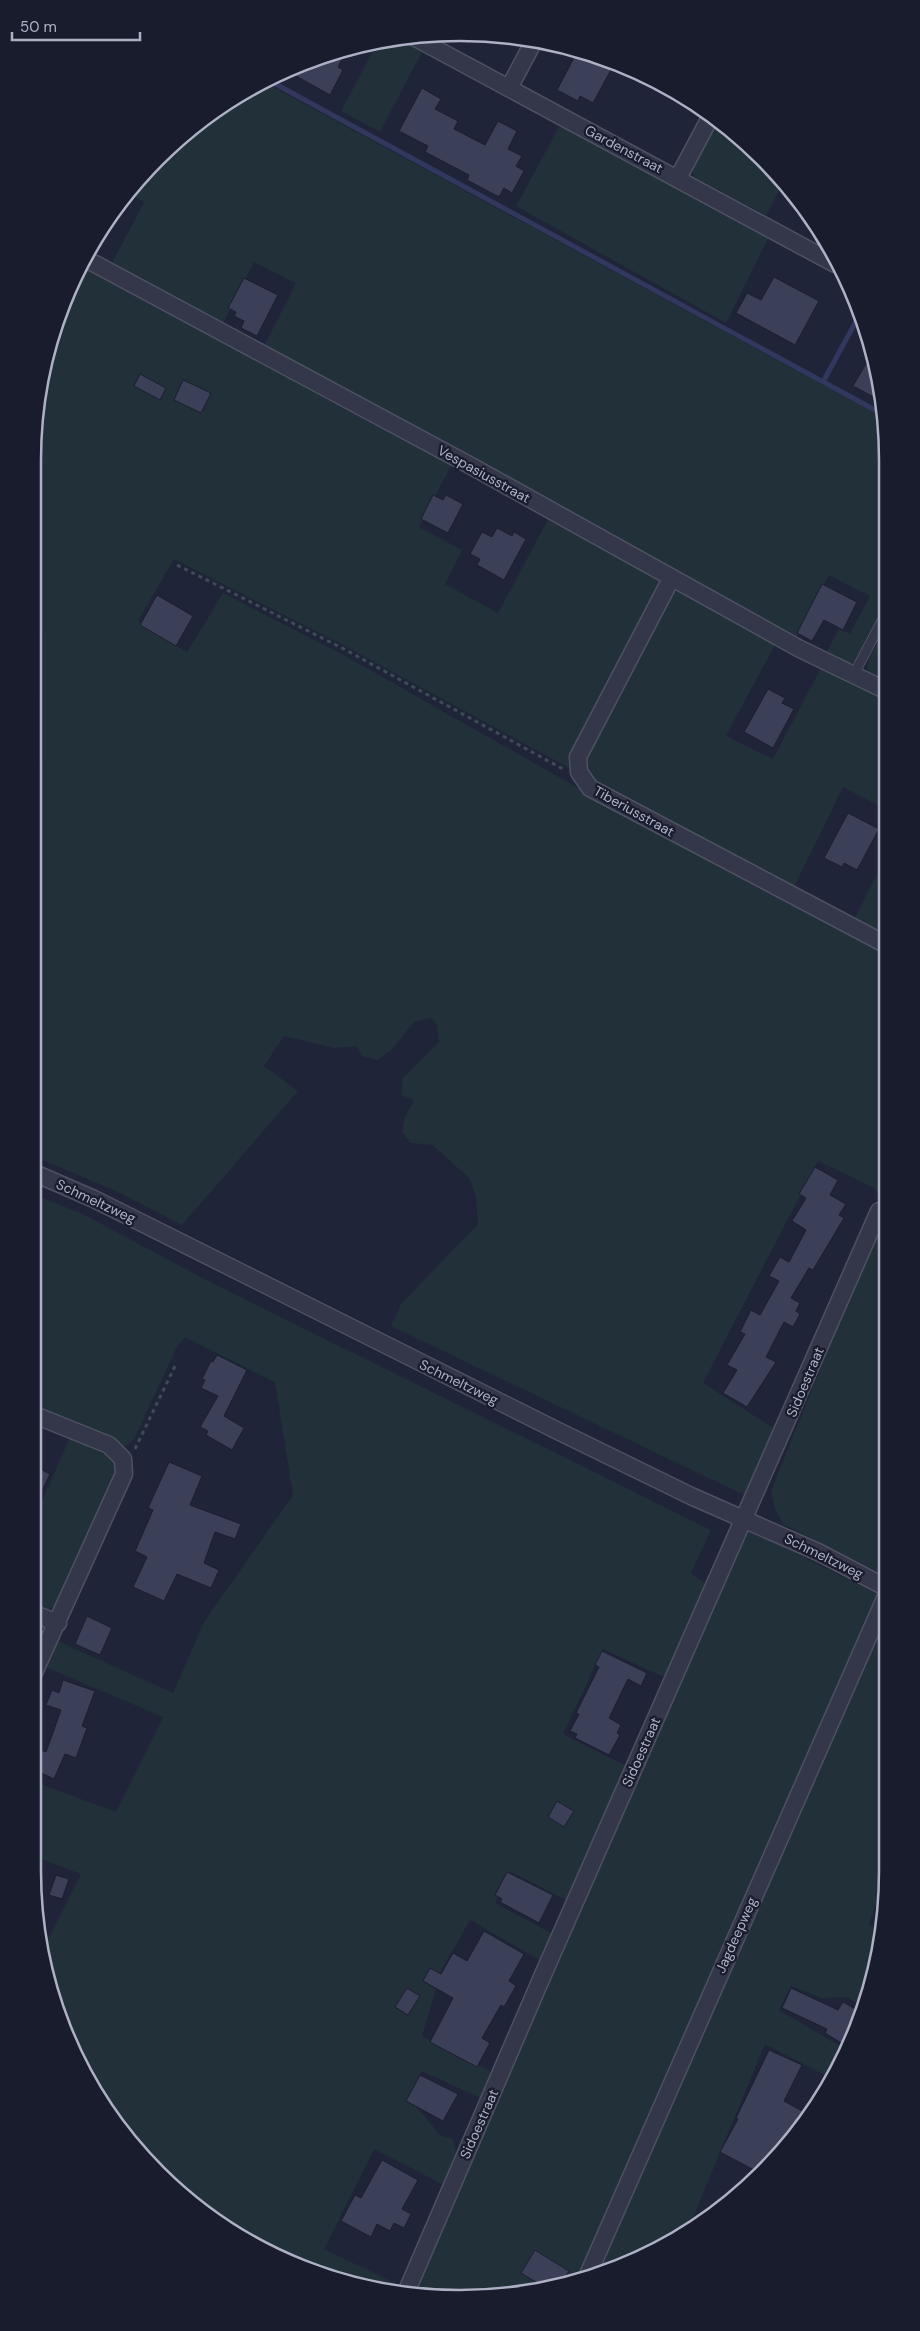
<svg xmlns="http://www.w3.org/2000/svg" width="920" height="2331" font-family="'DM Sans',sans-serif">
	<rect width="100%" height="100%" fill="#202438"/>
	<path fill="#223039" d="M396 38 422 52 380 132 341 111 378 42Z
		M264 82 884 418V611L862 656 855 662 849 663 840 661 832 657 827 651 839 629 850 634 870 596 829 575 795 639 261 352 296 283 254 262 221 327 110 267 144 202 127 193 178 138 246 90Z
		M717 122 784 182 766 215 694 177 693 169Z
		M560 125 769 237 726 323 516 206Z
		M82 262 328 400 452 464 419 527 462 550 445 584 498 613 550 516 662 580 576 767 569 768 347 647 174 559 138 621 187 652 223 593 349 658 608 805 885 952 886 1207 874 1188 818 1161 703 1383 775 1429 744 1495 391 1326 401 1304 478 1224 476 1197 470 1179 433 1145 411 1143 402 1132 404 1119 414 1100 401 1095 403 1078 439 1042 437 1025 431 1018 414 1022 394 1047 378 1060 362 1056 356 1046 334 1048 284 1036 264 1066 298 1091 182 1225 116 1191 33 1156 32 460 47 349 77 271Z
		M682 590 777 641 726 736 773 759 823 664 885 697V809L843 787 793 889 596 786 587 776 585 756 673 593Z
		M884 628 885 682 871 675 867 669 869 659Z
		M885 858V937L854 920Z
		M32 1194 83 1214 210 1282 711 1530 691 1573 705 1583 666 1678 603 1649 563 1734 628 1767 568 1901 511 1872 495 1903 555 1935 543 1962 470 1920 441 1971 422 2036 495 2074 482 2099 422 2071 409 2098 440 2135 453 2139 457 2160 444 2185 374 2149 324 2249 403 2287 400 2294 323 2276 247 2241 138 2153 90 2084 55 2009 45 1945 81 1874 33 1856V1788L40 1784 116 1812 163 1717 43 1666 55 1640 173 1693 204 1622 293 1495 275 1382 185 1337 177 1347 134 1439 122 1449 33 1408Z
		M886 1215 887 1576 783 1524 775 1509 771 1491 872 1241Z
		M72 1433C97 1444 115 1448 117 1478L59 1605C50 1610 43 1610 33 1606V1521Z
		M749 1532 758 1534 887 1599V1868L878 1885 880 1891 869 1924 880 1930 873 1982 863 2007 847 1997 821 1998 791 1986 779 2010 847 2050 832 2079 765 2044 687 2232 624 2266 544 2290 411 2295 743 1538Z
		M33 1616 44 1625 45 1630 33 1664Z"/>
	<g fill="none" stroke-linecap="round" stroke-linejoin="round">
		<path stroke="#32385d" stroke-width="5" d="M268 80 884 415
			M823 382 860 314"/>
	</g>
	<path fill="#3c3f58" stroke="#1b1e2f" d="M347 49 338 67 343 70 330 95 287 71 323 55Z
		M578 50 613 66 593 103 580 96 578 101 557 90Z
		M422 88 441 99 435 109 458 121 454 129 485 145 498 121 517 131 508 149 522 156 516 166 524 171 512 193 504 188 499 197 467 180 469 175 425 152 428 146 399 131Z
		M774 277 819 301 795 345 736 313 747 293 761 300Z
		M244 278 278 295 257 336 241 328 244 321 234 316 236 312 228 308Z
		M871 355 879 386 883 402 853 386Z
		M140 374 166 388 160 400 134 386Z
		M183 380 211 393 201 413 174 400Z
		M433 495 443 500 446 495 463 504 448 533 421 519Z
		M497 528 512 536 514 532 526 539 504 580 477 565 480 559 470 554 482 532 492 537Z
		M822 584 857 602 843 630 824 620 812 641 797 633Z
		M157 595 193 616 176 646 140 625Z
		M768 689 785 698 782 703 794 709 773 748 744 732Z
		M848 813 879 829 857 870 844 863 842 867 824 858Z
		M815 1167 838 1180 830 1195 846 1204 839 1215 844 1218 813 1270 809 1268 791 1298 800 1303 796 1311 800 1314 793 1327 784 1322 766 1357 776 1362 747 1407 723 1393 737 1370 727 1365 745 1334 740 1332 751 1310 760 1315 779 1281 769 1276 780 1257 789 1262 806 1230 792 1221 806 1198 799 1194Z
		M217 1355 247 1370 224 1416 244 1428 232 1450 206 1435 208 1431 200 1427 218 1396 201 1388 205 1380 202 1379 211 1361 213 1362Z
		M169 1462 202 1476 190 1505 241 1524 235 1539 215 1532 204 1563 219 1570 211 1588 177 1574 164 1601 133 1587 147 1557 135 1551 153 1510 148 1508Z
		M32 1465 50 1474 32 1512Z
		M87 1616 112 1628 100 1655 75 1644Z
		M602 1651 647 1673 641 1686 628 1679 609 1718 621 1725 617 1733 620 1735 609 1755 575 1738 577 1734 570 1731 579 1714 576 1713 599 1667 595 1665Z
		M63 1680 95 1691 82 1726 87 1728 76 1758 65 1754 54 1779 32 1769V1755L36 1748 46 1752 61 1710 46 1705 52 1690 59 1693Z
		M557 1801 574 1811 564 1827 548 1817Z
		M507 1872 553 1895 539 1923 500 1902 502 1899 495 1895Z
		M56 1875 69 1879 62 1899 49 1895Z
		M484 1931 524 1954 509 1981 516 1986 504 2007 501 2005 482 2038 490 2043 477 2067 430 2042 453 1998 423 1981 430 1968 441 1974 453 1953 467 1961Z
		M407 1988 420 1996 408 2015 395 2007Z
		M791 1988 838 2010 843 2002 861 2012 848 2047 825 2033 827 2029 782 2008Z
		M769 2050 802 2065 784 2101 809 2115 799 2131 756 2171 720 2152 738 2119 736 2118Z
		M420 2075 458 2094 443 2121 406 2101Z
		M382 2160 418 2180 402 2209 411 2214 404 2228 394 2223 390 2231 377 2224 371 2237 341 2221 355 2195 361 2198Z
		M535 2250 569 2271 561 2285 547 2289 521 2273Z"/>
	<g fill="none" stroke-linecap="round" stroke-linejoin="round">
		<g stroke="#4e5163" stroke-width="11">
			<path id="lane" d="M854 674 884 617"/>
		</g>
		<g stroke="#4e5163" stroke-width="19">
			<path id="street" d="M412 36 835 264
				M509 88 534 41
				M678 178 711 116
				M84 258 473 467 800 649 885 690
				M671 579 578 757 579 772 590 788 885 944
				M32 1172 94 1199 556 1430 691 1496 818 1552 887 1588
				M32 1414 109 1445 123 1459 124 1474 32 1677
				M32 1613 58 1623
				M587 2277 887 1594
				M405 2295 542 1977 879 1211"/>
		</g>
		<path stroke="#3d4c54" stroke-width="3" stroke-dasharray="4 4" stroke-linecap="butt" d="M177 565 344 649 563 769
			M135 1449 175 1366"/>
		<use href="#lane" stroke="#343749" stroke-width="9"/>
		<use href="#street" stroke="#343749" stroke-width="16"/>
	</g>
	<g text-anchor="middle" stroke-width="4.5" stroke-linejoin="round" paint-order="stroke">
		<g font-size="14" fill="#aeb1c5" stroke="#191c2d">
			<text transform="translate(624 149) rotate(28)" y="5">Gardenstraat</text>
			<text transform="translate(484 474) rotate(29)" y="5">Vespasiusstraat</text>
			<text transform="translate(634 811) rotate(29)" y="5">Tiberiusstraat</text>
			<text transform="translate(96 1201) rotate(25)" y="5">Schmeltzweg</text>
			<text transform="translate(459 1382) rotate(26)" y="5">Schmeltzweg</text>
			<text transform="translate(805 1382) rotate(-67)" y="5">Sidoestraat</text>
			<text transform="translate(824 1556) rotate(26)" y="5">Schmeltzweg</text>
			<text transform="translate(641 1752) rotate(-66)" y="5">Sidoestraat</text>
			<text transform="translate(736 1935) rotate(-66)" y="5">Jagdeepweg</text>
			<text transform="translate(479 2124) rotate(-66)" y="5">Sidoestraat</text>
		</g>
	</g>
	<path d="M0 0H920V2331H0ZM460 41H460A419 419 0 0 1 879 460V1871A419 419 0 0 1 460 2290H460A419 419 0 0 1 41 1871V460A419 419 0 0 1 460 41Z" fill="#191c2d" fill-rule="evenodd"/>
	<path fill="none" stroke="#aeb1c5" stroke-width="2.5" d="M460 41H460A419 419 0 0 1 879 460V1871A419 419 0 0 1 460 2290H460A419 419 0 0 1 41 1871V460A419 419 0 0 1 460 41Z"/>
	<path d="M12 32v8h128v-8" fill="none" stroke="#aeb1c5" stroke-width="2.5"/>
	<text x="20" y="32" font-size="15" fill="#aeb1c5" stroke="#191c2d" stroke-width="4" paint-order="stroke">50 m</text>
</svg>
